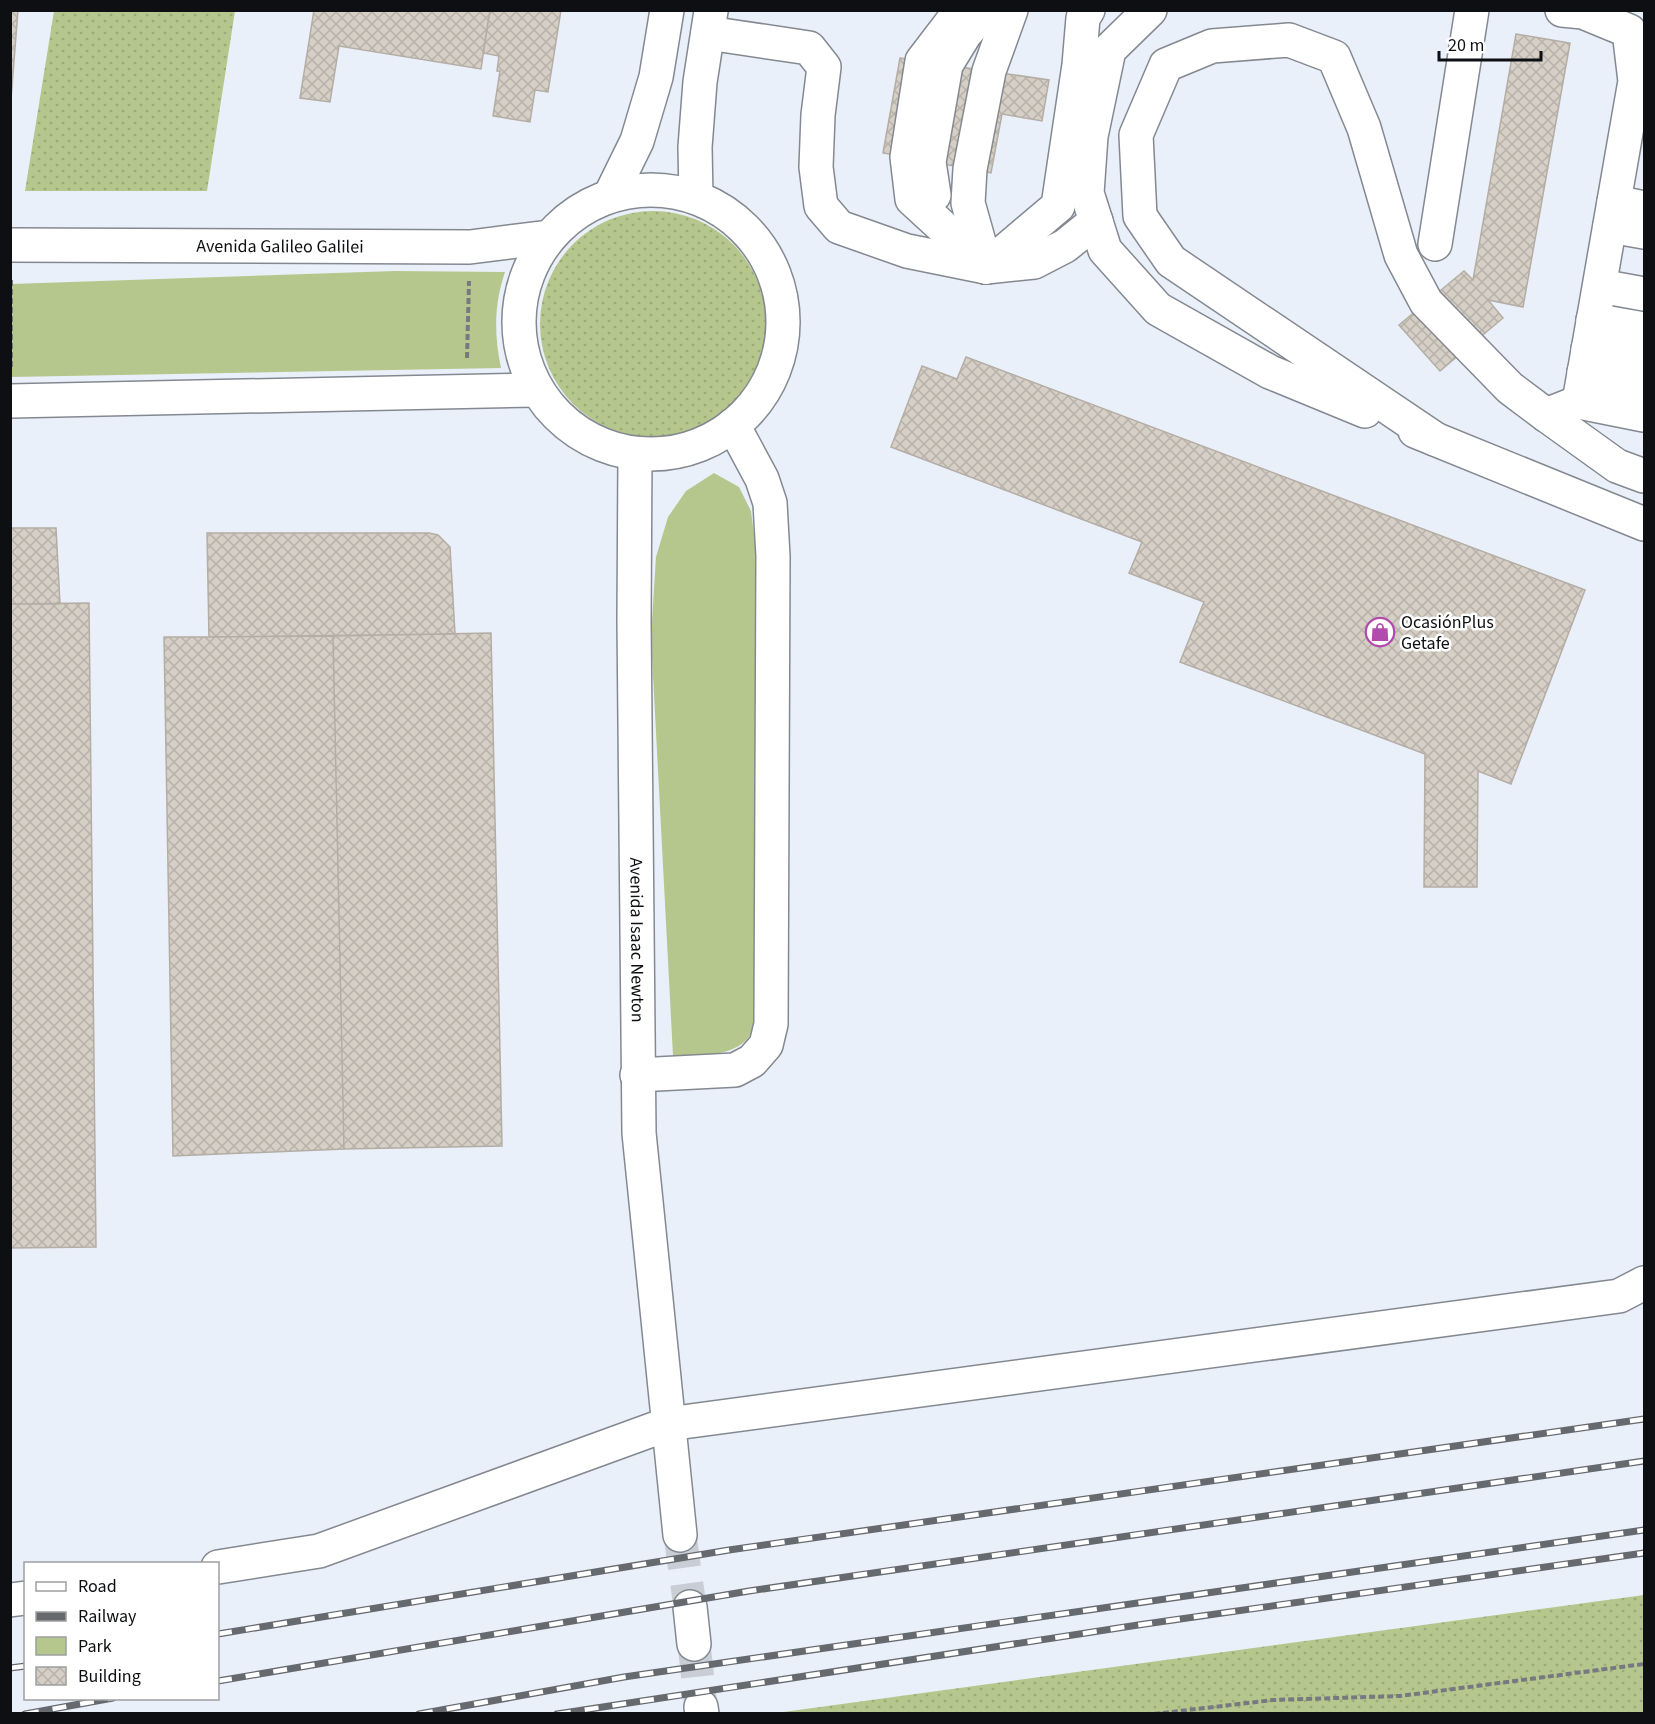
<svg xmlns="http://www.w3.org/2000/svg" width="1655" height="1724" font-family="'Source Sans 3',sans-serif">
	<defs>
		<pattern id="grass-dots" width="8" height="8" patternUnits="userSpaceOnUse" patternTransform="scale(1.5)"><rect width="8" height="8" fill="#b5c78c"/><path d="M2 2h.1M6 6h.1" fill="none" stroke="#9aaa78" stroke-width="1.8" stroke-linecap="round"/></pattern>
		<pattern id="building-cross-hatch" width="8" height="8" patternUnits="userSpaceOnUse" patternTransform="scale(1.5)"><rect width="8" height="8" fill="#d6cfc6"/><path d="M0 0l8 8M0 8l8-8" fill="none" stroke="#b6b1a9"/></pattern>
	</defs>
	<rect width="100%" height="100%" fill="#eaf0f9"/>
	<path fill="url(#grass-dots)" d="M54 11H235L207 191H25Z
		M540 324a113 113 0 1 1 226 0a113 113 0 1 1-226 0Z
		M1644 1595V1713H776Z"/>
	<path fill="#b5c78c" d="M395 271 505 272C494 304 494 335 501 368L11 377V284Z
		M714 473 739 487 751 511 756 550V1001C755 1009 757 1022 754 1029 740 1059 699 1055 673 1056L651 637 656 557 668 517 686 491Z"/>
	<path fill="url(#building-cross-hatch)" stroke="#b4ada5" stroke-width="1.5" d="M10 10H18L10 112Z
		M314 10H490L481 69 339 46 330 102 300 98Z
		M490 10H561L548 92 535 90 530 122 493 116 500 71H497L499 56 483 53Z
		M1516 34 1570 43 1523 307 1488 300 1503 318 1440 371 1399 325 1464 271 1473 280Z
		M900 58 1049 80 1042 121 1002 114 991 173 883 153Z
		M966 357 1585 590 1511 784 1478 771 1477 887H1424L1425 754 1180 662 1204 602 1129 573 1142 542 891 447 922 366 957 379Z
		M10 528H56L60 604H10Z
		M207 533H429L438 535 450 547 455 634 209 637Z
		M89 603 96 1247 10 1248V604Z
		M491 633 502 1146 344 1149 333 636Z
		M333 636 344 1149 173 1156 164 637Z"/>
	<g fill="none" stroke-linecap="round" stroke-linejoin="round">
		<path stroke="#c9ced6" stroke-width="33" stroke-dasharray="33 16" stroke-linecap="butt" d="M680 1535 690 1607
			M694 1644 701 1707"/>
		<g stroke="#848991" stroke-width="36">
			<g id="minor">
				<path d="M961 10 922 61 907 157 912 199 986 267"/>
				<path d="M1150 10 1109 50 1091 136 1087 193 1105 250 1158 309 1270 372 1365 411"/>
				<path d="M1562 10 1583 12 1629 31 1635 81 1579 402"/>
				<path d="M708 33 809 48 824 67 818 115 816 167 821 206 839 227 907 251 986 267 1034 262 1065 246 1096 221"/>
				<circle cx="651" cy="322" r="132"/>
				<path d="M934 195 929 162 946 65 965 34 986 10"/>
				<path d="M610 196 637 141 656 77 667 10"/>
				<path d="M696 197 695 147 700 82 711 11"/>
				<path d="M1614 202 1644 208"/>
				<path d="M1610 226 1644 232"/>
				<path d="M1435 244 1472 10"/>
				<path id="s1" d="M10 245 470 247 549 237"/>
				<path d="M986 267 1058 206 1079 65 1083 18 1088 10"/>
				<path d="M986 267 968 203 970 169 989 71 1011 10"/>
				<path d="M1600 286 1644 294"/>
				<path d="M1593 320 1644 329"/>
				<path d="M1588 349 1644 360"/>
				<path d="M1584 372 1644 385"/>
				<path d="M10 401 536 390"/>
				<path d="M1579 402 1644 415"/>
				<path d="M1546 415 1617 466 1644 476"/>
				<path d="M1415 431 1644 524"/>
				<path d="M1435 439 1171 261 1140 216 1136 135 1166 65 1212 46 1289 40 1334 57 1364 128 1401 255 1426 302 1510 388 1546 415 1579 402"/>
				<path id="s2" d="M635 454 634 621 639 1133 680 1535"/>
				<path d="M637 1075 735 1070 752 1061 766 1045 771 1024 773 556 770 503 762 479 733 425"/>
				<path d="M218 1567 319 1551 668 1424 1619 1296 1644 1283"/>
				<path d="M10 1600 26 1598"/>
				<path d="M690 1607 694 1644"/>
				<path d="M701 1707 702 1714"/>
			</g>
		</g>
		<path stroke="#767a80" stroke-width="4" stroke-dasharray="6 3" stroke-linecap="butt" d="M467 358 469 281
			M11 367V278
			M1154 1714 1273 1700 1400 1696 1644 1664"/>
		<use href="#minor" stroke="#fff" stroke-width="33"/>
		<g stroke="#666a6f" stroke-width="7">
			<path id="rail" d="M218 1634 729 1550 1644 1419
				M10 1668 26 1666
				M218 1681 749 1591 1644 1461
				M25 1714 113 1698
				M419 1714 624 1677 1644 1530
				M557 1714 1138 1625 1644 1553"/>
		</g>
		<use href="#rail" stroke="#fff" stroke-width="4.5" stroke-dasharray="14" stroke-linecap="butt"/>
	</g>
	<defs>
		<g id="shop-ring" transform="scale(1.5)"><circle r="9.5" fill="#fff" stroke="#b24bae" stroke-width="1.5"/><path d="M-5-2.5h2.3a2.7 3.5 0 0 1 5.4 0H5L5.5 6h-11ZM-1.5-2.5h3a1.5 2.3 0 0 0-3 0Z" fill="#b24bae"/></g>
	</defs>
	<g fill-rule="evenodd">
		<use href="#shop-ring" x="1380" y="632"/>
	</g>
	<g text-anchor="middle" stroke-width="5" stroke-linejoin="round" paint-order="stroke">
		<g font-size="18" fill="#0d0f12" stroke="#fff">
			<text dy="6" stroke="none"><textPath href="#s1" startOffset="270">Avenida Galileo Galilei</textPath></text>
			<text dy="6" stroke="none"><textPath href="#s2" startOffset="486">Avenida Isaac Newton</textPath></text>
		</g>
		<g font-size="18" fill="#0d0f12" stroke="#fff" text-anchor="start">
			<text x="1401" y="628">OcasiónPlus<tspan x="1401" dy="21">Getafe</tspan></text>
		</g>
	</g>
	<rect width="1655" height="1724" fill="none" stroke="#0d0f12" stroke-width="24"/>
	<rect x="24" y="1562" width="195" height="138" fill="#ffffff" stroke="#9e9fa0" stroke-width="1.5"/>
	<rect x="36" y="1582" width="30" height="9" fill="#ffffff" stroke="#9e9fa0" stroke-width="1.5"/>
	<text x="78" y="1592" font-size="18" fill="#0d0f12">Road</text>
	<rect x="36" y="1612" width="30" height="9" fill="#666a6f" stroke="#9e9fa0" stroke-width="1.5"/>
	<text x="78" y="1622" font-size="18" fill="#0d0f12">Railway</text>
	<rect x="36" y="1637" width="30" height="18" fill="#b5c78c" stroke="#9e9fa0" stroke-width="1.5"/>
	<text x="78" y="1652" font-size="18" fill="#0d0f12">Park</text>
	<rect x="36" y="1667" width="30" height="18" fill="url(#building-cross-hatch)" stroke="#9e9fa0" stroke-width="1.5"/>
	<text x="78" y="1682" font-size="18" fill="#0d0f12">Building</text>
	<path d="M1439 51v9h102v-9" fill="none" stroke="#0d0f12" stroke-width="3"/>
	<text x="1448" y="51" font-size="18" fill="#0d0f12" stroke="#ffffff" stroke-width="4.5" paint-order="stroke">20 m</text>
</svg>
